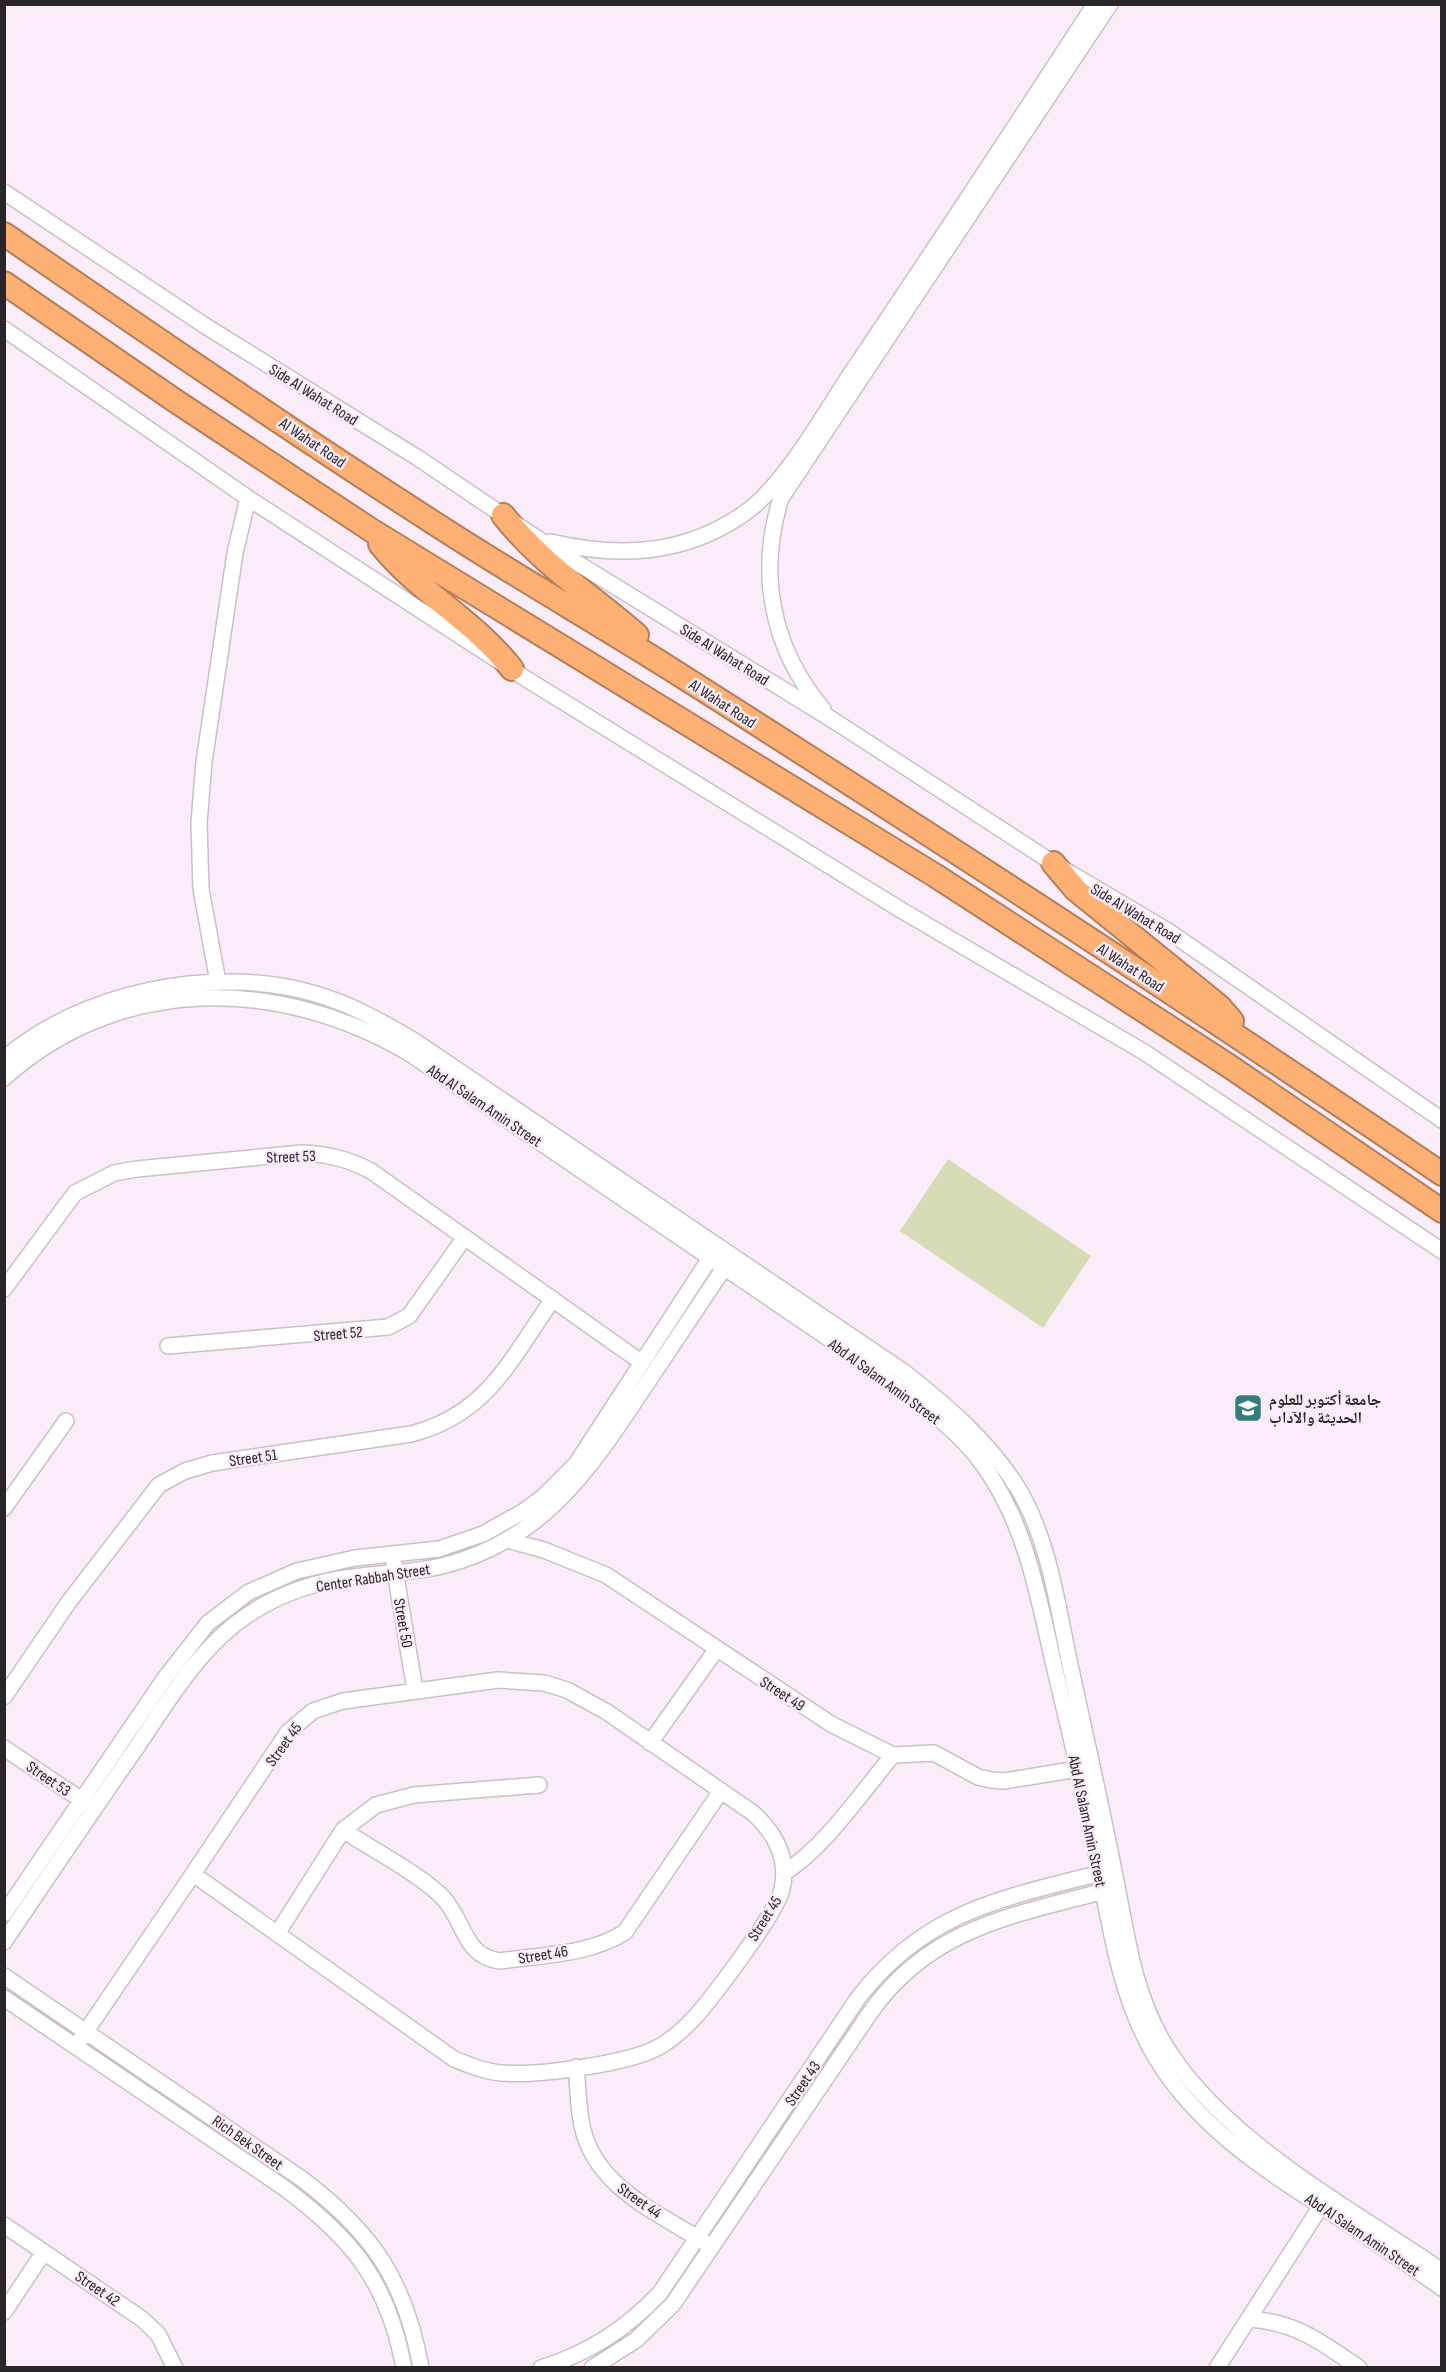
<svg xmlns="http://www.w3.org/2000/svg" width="1446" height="2372" font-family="'Sofia Sans Condensed','Noto Naskh Arabic',sans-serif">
	<rect width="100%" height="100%" fill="#faedf9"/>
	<path fill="#d8dcb6" d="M948 1159 1091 1256 1043 1328 900 1231Z"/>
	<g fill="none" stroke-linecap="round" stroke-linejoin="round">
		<g stroke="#cbbfca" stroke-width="18">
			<path id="minor" d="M4 192 207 327 418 458 538 539 836 722 1053 863 1168 931 1442 1120
				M4 329 248 498 528 680 901 910 1144 1052 1442 1251
				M551 542C619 558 683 555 742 515 784 487 823 415 852 372 934 250 1015 127 1095 4
				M823 709C772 649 757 574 781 498L1110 4
				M218 982 201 889 199 823 204 762 235 553 248 498
				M4 1059C82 991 214 965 312 993 349 1003 383 1022 416 1042L904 1372C947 1406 990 1442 1019 1490 1049 1541 1057 1603 1069 1660 1084 1730 1100 1800 1114 1871 1126 1929 1132 1988 1162 2040 1217 2137 1350 2208 1442 2271
				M4 1078C120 974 279 977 409 1053L878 1372C916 1400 957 1428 984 1466 1028 1528 1039 1602 1056 1674 1072 1741 1088 1807 1100 1874 1112 1938 1122 2001 1156 2058 1199 2129 1266 2170 1333 2214 1370 2238 1406 2263 1442 2288
				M4 1289 75 1193 114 1173 137 1169 302 1153C328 1154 348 1159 371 1171L641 1362
				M168 1346 388 1327 409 1316 465 1237
				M4 1508 66 1421
				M507 1540 544 1550 606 1575 831 1724 893 1755 934 1753 978 1777 991 1780 1004 1781 1078 1769
				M394 1565 415 1690
				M4 1697 68 1603 159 1485 185 1471 212 1463 411 1434C488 1414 510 1360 553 1299
				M650 1743 716 1650
				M4 1748 89 1805
				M343 1830C371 1849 424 1876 445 1900 465 1924 465 1957 500 1961 540 1955 590 1955 625 1932L721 1791
				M784 1873C826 1846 861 1793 893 1755
				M4 1914 165 1678 208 1623 249 1592 297 1571 355 1558 439 1549 483 1534 524 1511 543 1497 576 1464 714 1252
				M277 1934 343 1830 376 1805 414 1795 539 1785
				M4 1942C48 1877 92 1811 137 1747 166 1704 194 1657 234 1625 264 1601 301 1586 339 1579 373 1573 408 1574 442 1566 542 1541 588 1472 641 1392 670 1348 699 1305 728 1262
				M4 1976 302 2179C373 2233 405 2280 421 2368
				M4 1998 283 2187C352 2238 388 2282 404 2368
				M76 2046 193 1874 454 2059C469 2065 485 2072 502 2073 537 2076 626 2064 657 2048 672 2040 685 2028 696 2016 714 1995 777 1913 782 1889 789 1858 775 1833 753 1813L607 1712 567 1690 544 1683 498 1680 343 1701 313 1711 288 1732 193 1874
				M576 2067C578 2086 578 2107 582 2126 595 2187 657 2212 704 2242
				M4 2225 142 2319 158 2334 175 2368
				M4 2312 44 2252
				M1249 2319C1296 2322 1321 2342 1359 2368
				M541 2368C589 2353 626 2329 660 2293L858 1998C927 1909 1005 1898 1108 1871
				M592 2368 636 2340 673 2304 870 2013C931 1926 1016 1915 1112 1889
				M1217 2368 1321 2206"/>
		</g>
		<g stroke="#b27f5a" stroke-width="26">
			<path id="highway" d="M4 234C151 335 298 436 448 532 521 579 596 622 669 668 929 833 1187 1001 1442 1174
				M4 283 174 400 371 530 936 876 1229 1066 1442 1211
				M503 515C541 564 591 595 637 635
				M380 544C418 592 474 620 512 669
				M1053 863 1076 890 1219 1006 1232 1021"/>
		</g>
		<use href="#minor" stroke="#fff" stroke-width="15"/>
		<use href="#highway" stroke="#fcb074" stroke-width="22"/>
	</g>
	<defs>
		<g id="university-square" transform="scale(1.5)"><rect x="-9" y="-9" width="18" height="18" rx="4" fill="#347c79" stroke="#faedf9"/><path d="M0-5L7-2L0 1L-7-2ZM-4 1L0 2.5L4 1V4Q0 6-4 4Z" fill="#fff"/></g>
	</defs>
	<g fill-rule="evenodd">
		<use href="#university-square" x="1248" y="1408"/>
	</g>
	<g text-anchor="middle" stroke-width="5" stroke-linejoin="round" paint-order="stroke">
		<g font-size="16" fill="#2a252a" stroke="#faedf9">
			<text transform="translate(314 394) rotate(32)" y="6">Side Al Wahat Road</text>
			<text transform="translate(313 442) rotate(34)" y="6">Al Wahat Road</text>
			<text transform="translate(725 654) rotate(32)" y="6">Side Al Wahat Road</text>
			<text transform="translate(723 703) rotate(33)" y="6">Al Wahat Road</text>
			<text transform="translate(1136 913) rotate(31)" y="6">Side Al Wahat Road</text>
			<text transform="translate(1131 967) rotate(33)" y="6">Al Wahat Road</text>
			<text transform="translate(485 1105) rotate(34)" y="6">Abd Al Salam Amin Street</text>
			<text transform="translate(291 1156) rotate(-2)" y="6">Street 53</text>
			<text transform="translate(338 1333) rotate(-5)" y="6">Street 52</text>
			<text transform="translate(885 1381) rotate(36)" y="6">Abd Al Salam Amin Street</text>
			<text transform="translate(253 1457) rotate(-8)" y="6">Street 51</text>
			<text transform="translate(373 1577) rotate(-9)" y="6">Center Rabbah Street</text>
			<text transform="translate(404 1623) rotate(80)" y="6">Street 50</text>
			<text transform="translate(783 1693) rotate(33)" y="6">Street 49</text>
			<text transform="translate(283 1744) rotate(-54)" y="6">Street 45</text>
			<text transform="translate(49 1778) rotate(34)" y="6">Street 53</text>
			<text transform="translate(1088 1821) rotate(78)" y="6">Abd Al Salam Amin Street</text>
			<text transform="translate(764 1918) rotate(-58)" y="6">Street 45</text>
			<text transform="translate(543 1954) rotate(-9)" y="6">Street 46</text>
			<text transform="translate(802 2083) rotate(-56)" y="6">Street 43</text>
			<text transform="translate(248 2142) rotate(35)" y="6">Rich Bek Street</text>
			<text transform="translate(640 2200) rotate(35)" y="6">Street 44</text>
			<text transform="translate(1363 2234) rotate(34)" y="6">Abd Al Salam Amin Street</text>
			<text transform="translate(98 2288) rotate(34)" y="6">Street 42</text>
		</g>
		<g font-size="16" font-weight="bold" fill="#2a252a" stroke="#faedf9" text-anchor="start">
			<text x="1269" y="1405">جامعة أكتوبر للعلوم<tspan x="1269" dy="18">الحديثة والآداب</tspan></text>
		</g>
	</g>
	<rect width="1446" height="2372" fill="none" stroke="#2a252a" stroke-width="12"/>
</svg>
